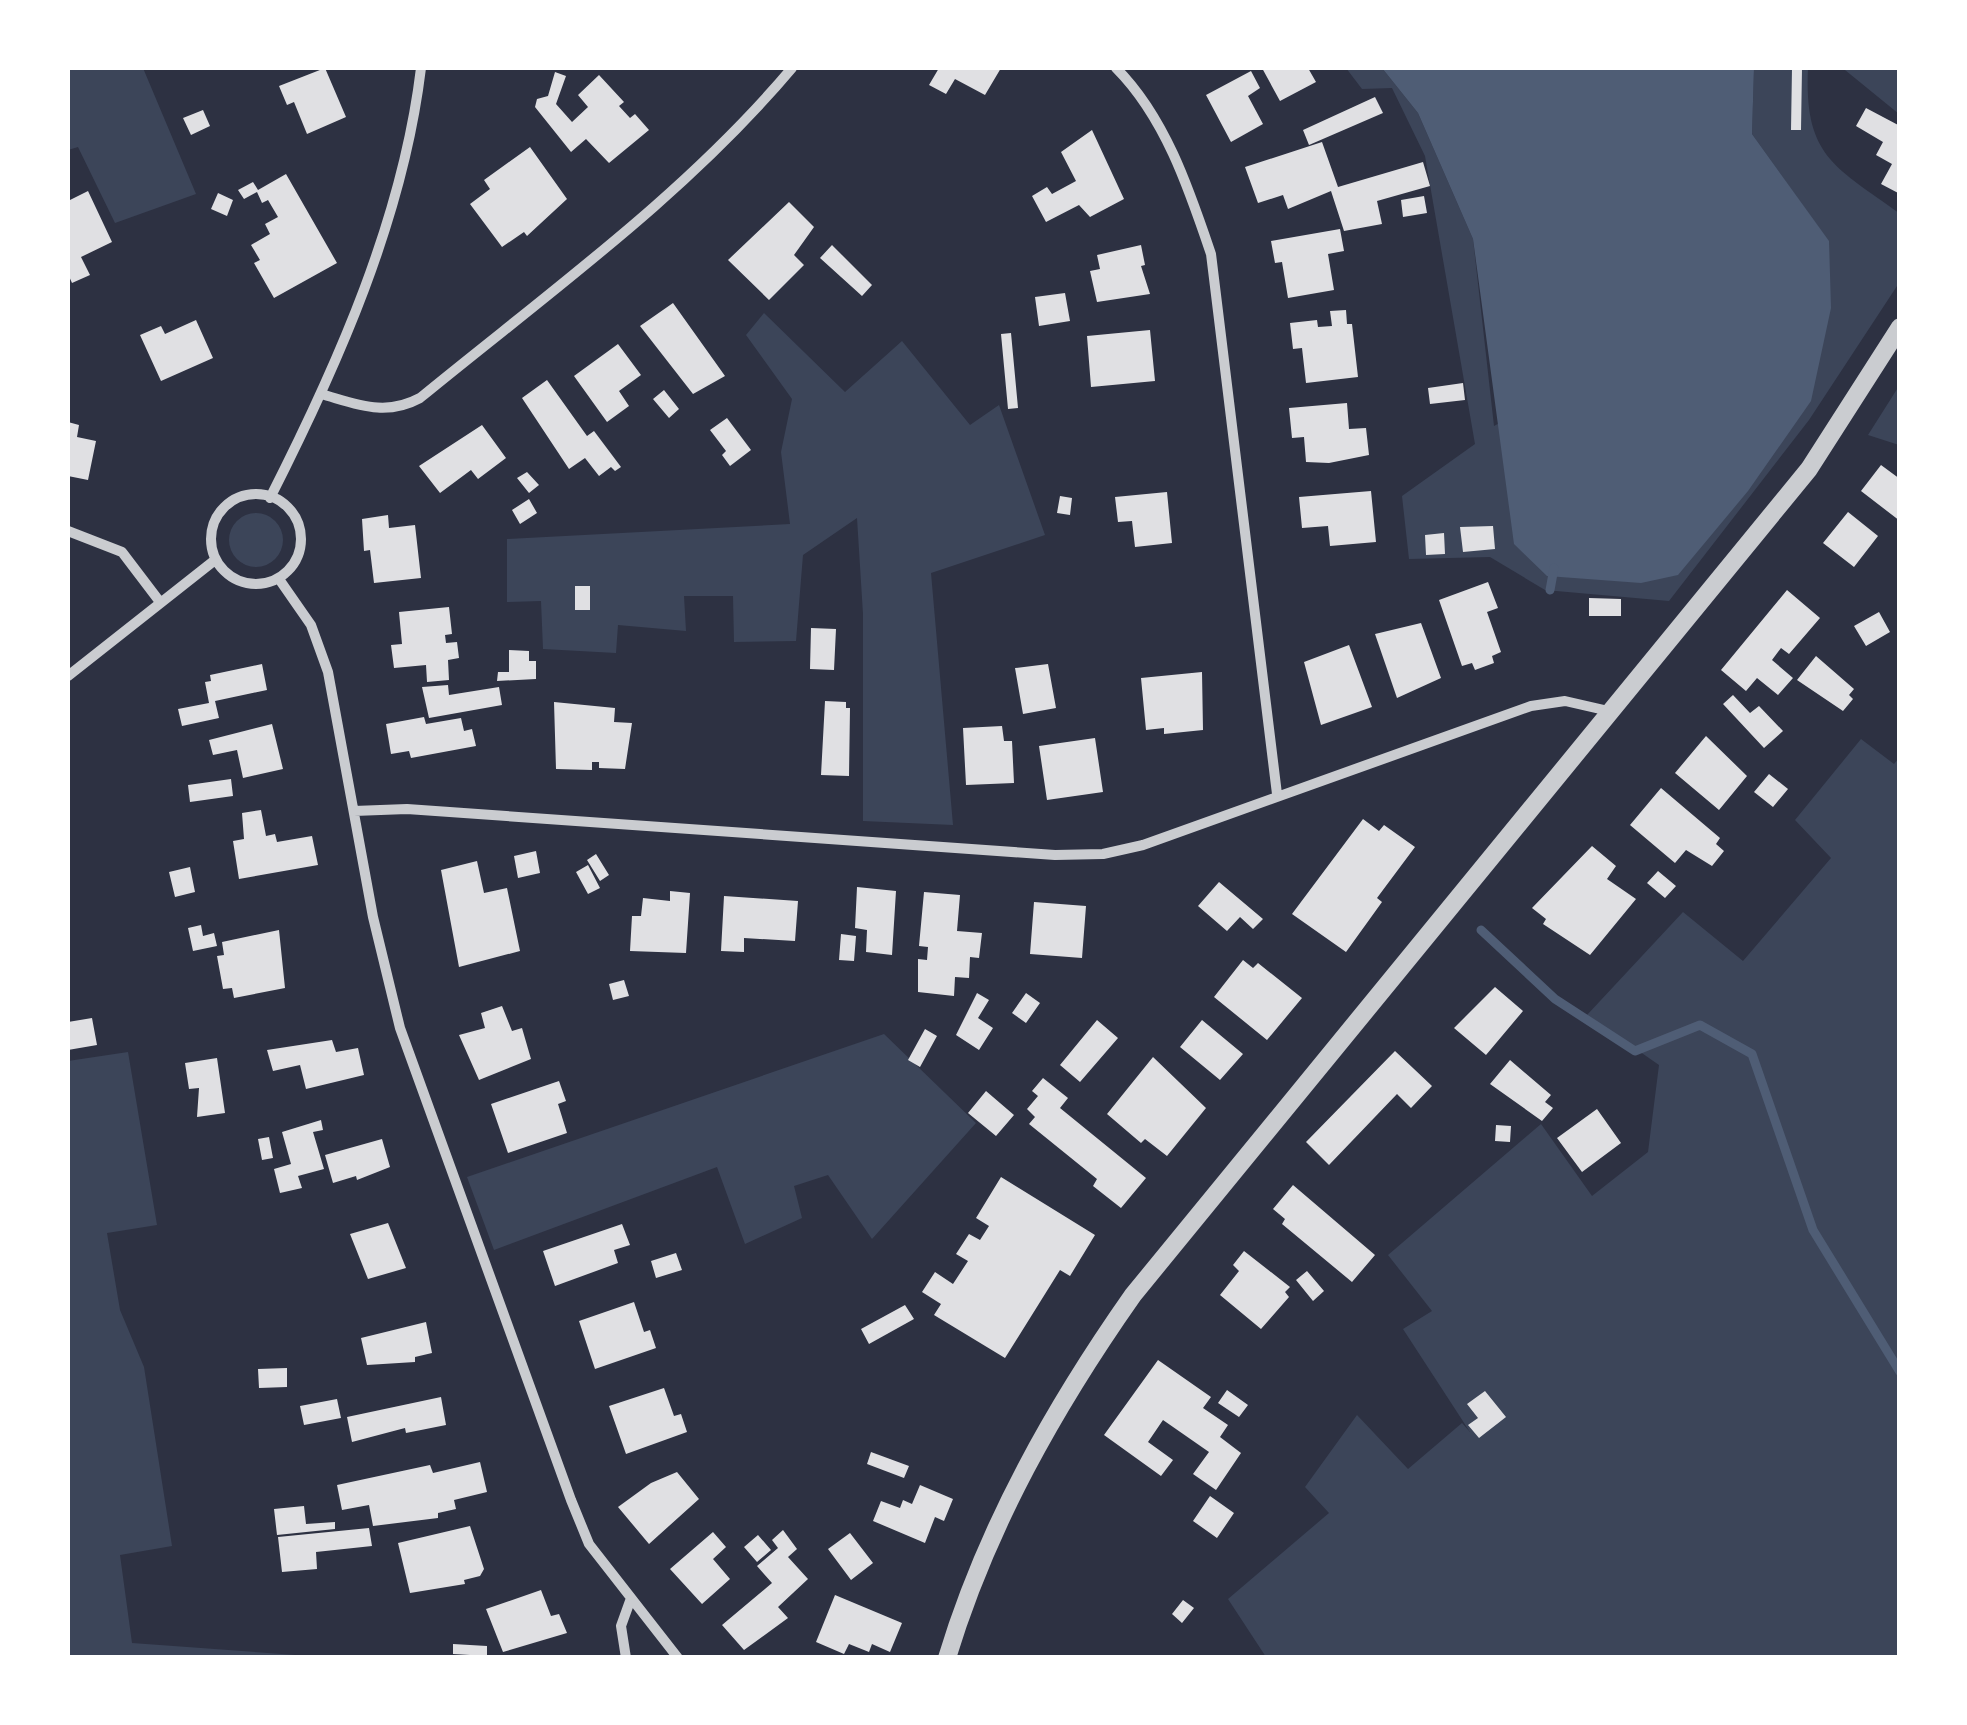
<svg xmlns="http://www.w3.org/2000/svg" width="1967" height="1725" font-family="'Source Serif 4',serif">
	<rect width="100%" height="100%" fill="#2d3142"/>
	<path fill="#3c4559" d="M68 68H143L196 194 115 223 78 147 68 150Z
		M1346 68H1382L1418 113 1473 239 1494 426 1829 242 1752 134 1754 68H1808C1804 156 1834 166 1899 213V283L1809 420 1669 601 1545 590 1490 557 1409 559 1402 496 1475 444 1425 156 1392 88 1362 89Z
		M1835 68H1899V114L1845 70Z
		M764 313 845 392 902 341 970 425 999 405 1045 535 931 573 953 825 863 821V614L857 518 803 555 796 641 734 642 733 596H684L686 631 618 625 616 653 543 649 541 601 507 602V539L790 524 781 452 792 399 746 335Z
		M1899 386 1900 445H1899L1868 435Z
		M229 540a27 27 0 1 1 54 0a27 27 0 1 1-54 0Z
		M1861 739 1894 764 1899 758V1657H1266L1228 1599 1329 1513 1305 1487 1357 1415 1408 1469 1462 1423 1470 1432 1403 1329 1432 1311 1388 1255 1541 1124 1592 1196 1648 1152 1659 1065 1587 1015 1683 912 1743 961 1831 858 1795 820Z
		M884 1034 976 1123 872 1239 828 1175 794 1186 802 1218 745 1244 717 1167 494 1250 467 1177Z
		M128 1052 157 1225 107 1233 120 1310 144 1367 172 1546 120 1555 132 1643 323 1657H68V1061Z"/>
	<path fill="#4f5d75" d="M1382 68H1754L1752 134 1829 241 1831 308 1811 401 1748 491 1678 575 1641 583 1547 576 1514 544 1473 239 1418 113Z"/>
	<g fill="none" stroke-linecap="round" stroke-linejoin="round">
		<path stroke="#4f5d75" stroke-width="9" d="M1550 590 1554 568
			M1481 930 1555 999 1635 1051 1700 1025 1752 1054 1813 1230 1900 1372"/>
	</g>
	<path fill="#e0e0e3" d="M325 68 346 117 307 134 294 102 287 105 279 86Z
		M939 68H1001L985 95 955 79 946 94 929 85Z
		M1262 68H1308L1316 82 1280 101Z
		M1792 68H1802L1801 130H1791Z
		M1251 71 1260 88 1248 96 1263 124 1231 142 1206 95Z
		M555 72 566 76 556 104 572 122 588 107 578 95 599 75 624 102 619 106 630 118 635 114 649 130 609 163 586 139 571 152 535 107 537 99 548 96Z
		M1375 97 1383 113 1309 145 1303 130Z
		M1866 108 1900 126V194L1881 184 1892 164 1876 155 1883 142 1856 126Z
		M203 110 210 126 191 135 183 118Z
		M1092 130 1124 199 1090 217 1079 205 1046 222 1032 196 1047 187 1052 194 1076 181 1061 152Z
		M1322 142 1338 187 1423 162 1430 186 1377 201 1382 224 1344 231 1331 191 1288 209 1283 195 1258 203 1245 167Z
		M530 147 567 199 527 236 524 232 502 247 470 204 490 189 484 180Z
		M286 174 337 263 274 298 254 263 260 260 251 245 270 234 265 224 278 217 268 200 262 203 257 192 244 199 238 190 253 182 258 190Z
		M88 191 112 242 81 257 90 275 72 283 68 274V201Z
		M218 193 233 200 227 216 211 209Z
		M1424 196 1427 213 1403 217 1401 200Z
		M789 202 814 227 794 255 804 265 769 300 728 260Z
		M1340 229 1344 251 1328 254 1334 290 1288 298 1282 262 1275 263 1271 241Z
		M832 245 872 285 862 296 820 258Z
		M1141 245 1145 265 1141 266 1150 294 1097 302 1090 271 1100 269 1097 255Z
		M1065 293 1070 321 1039 326 1035 297Z
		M673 303 725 376 693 394 640 326Z
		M1346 310 1347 324H1352L1358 377 1306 383 1302 348 1293 349 1290 323 1317 320 1318 327 1332 326 1330 311Z
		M196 320 213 358 161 381 140 335 161 326 165 334Z
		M1150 330 1155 381 1091 387 1087 336Z
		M1011 333 1018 408 1008 409 1001 334Z
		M618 344 641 375 619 391 629 406 607 422 574 376Z
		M547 380 587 436 594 431 621 467 615 471 611 467 599 476 585 458 569 469 522 398Z
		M1463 383 1465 400 1430 404 1428 388Z
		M664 390 679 409 669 418 653 399Z
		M1347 403 1349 429 1366 428 1369 455 1329 463 1306 462 1304 437 1292 438 1289 408Z
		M727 418 751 450 730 466 722 455 726 451 710 430Z
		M68 422 79 425 77 437 96 441 88 480 68 476Z
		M482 425 506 458 478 479 471 470 440 493 419 466Z
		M1881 465 1900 479V521L1861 491Z
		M527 472 539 485 529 493 517 478Z
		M1371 491 1376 542 1330 546 1328 526 1302 528 1299 497Z
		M1167 492 1172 543 1135 547 1132 521 1118 522 1115 497Z
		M1060 496 1072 498 1070 515 1057 513Z
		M529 499 537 513 520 524 512 510Z
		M1848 512 1878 536 1854 567 1823 543Z
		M388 515 389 528 415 525 421 578 374 583 370 550 364 551 362 519Z
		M1493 526 1495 549 1463 552 1460 527Z
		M1444 533 1445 554 1426 555 1425 535Z
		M1488 582 1498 608 1487 612 1501 652 1492 656 1494 663 1475 670 1472 663 1462 666 1439 600Z
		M575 586H590V610H575Z
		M1787 590 1820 618 1789 654 1781 648 1772 660 1793 678 1778 695 1757 678 1746 691 1721 670Z
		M1589 598 1621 599V616H1589Z
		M449 607 452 634 445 635 446 643 457 642 459 658 448 660 449 680 427 682 426 665 394 668 391 645 402 644 399 612Z
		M1879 612 1890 632 1866 646 1854 626Z
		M1421 623 1441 678 1397 698 1375 634Z
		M811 628 836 629 834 670 810 669Z
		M1349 645 1372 707 1321 725 1304 662Z
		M509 650 529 651V661H536V679L497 681 498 672H509Z
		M1816 656 1854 689 1849 695 1853 699 1843 711 1797 680Z
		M262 664 267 690 215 701 219 718 182 726 178 709 209 703 205 682 211 681 210 675Z
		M1048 664 1056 708 1023 714 1015 668Z
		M1202 672 1203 730 1164 734V728L1146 730 1141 678Z
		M448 685 449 695 499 687 502 705 429 718 422 687Z
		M1733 695 1750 713 1759 706 1783 731 1764 748 1723 704Z
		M825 701 846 702V708H850L849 776 821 775Z
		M554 702 615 708 614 722 632 723 625 769 599 768V762H592V770L556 769Z
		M424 717 426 724 461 718 464 731 472 729 476 746 411 758 409 751 391 754 386 724Z
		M272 724 283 769 243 778 237 750 213 755 209 740Z
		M1002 726 1004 741H1012L1014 783 966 785 963 728Z
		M1706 736 1747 776 1719 810 1675 773Z
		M1095 738 1103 792 1047 800 1039 746Z
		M1769 774 1788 789 1773 807 1754 792Z
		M231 779 233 796 190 802 188 785Z
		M1661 788 1720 838 1716 844 1724 851 1712 866 1686 850 1675 863 1630 825Z
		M261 810 266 836 275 834 277 842 312 836 318 865 239 879 233 841 244 839 242 813Z
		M1363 819 1379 831 1384 825 1415 847 1377 898 1382 902 1346 952 1292 914Z
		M1592 846 1616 866 1607 879 1636 899 1590 955 1543 924 1546 919 1532 908Z
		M536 851 540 873 518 878 514 856Z
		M596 854 609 875 600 881 587 860Z
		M477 861 484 893 507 888 520 951 459 967 441 870Z
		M588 865 600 888 588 894 576 872Z
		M190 867 195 892 175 897 169 872Z
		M1658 871 1676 886 1665 898 1647 883Z
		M1219 882 1263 919 1253 929 1240 917 1227 931 1198 906Z
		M857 887 896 891 892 955 866 952 867 930 855 928Z
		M670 891 690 893 686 953 630 951 632 916H641L643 898 670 901Z
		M924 892 960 895 957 931 982 933 979 958 970 957 969 978 955 977 954 996 918 992V959L927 960 928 947 919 946Z
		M724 896 798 901 795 941 744 938V952L721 951Z
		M1034 902 1086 906 1082 958 1030 954Z
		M201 925 203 936 214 933 217 946 193 951 188 928Z
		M279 930 285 988 234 998 232 988 223 989 217 956 224 955 222 942Z
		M841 934 856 936 854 961 839 960Z
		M1243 960 1253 968 1258 963 1302 998 1267 1040 1214 997Z
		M624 980 629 996 613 1000 609 984Z
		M1495 987 1523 1011 1486 1055 1454 1028Z
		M977 993 989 1000 978 1018 993 1028 979 1050 956 1035Z
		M1026 993 1040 1003 1026 1023 1012 1013Z
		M502 1006 512 1031 522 1028 531 1059 479 1080 459 1035 485 1028 481 1013Z
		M92 1018 97 1045 68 1050V1022Z
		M1097 1020 1118 1038 1080 1082 1060 1065Z
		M1202 1020 1243 1054 1220 1080 1180 1047Z
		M925 1029 937 1036 920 1067 908 1060Z
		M332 1040 336 1052 358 1048 364 1075 306 1089 300 1065 273 1071 267 1050Z
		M1395 1051 1432 1086 1411 1108 1397 1094 1329 1165 1306 1142Z
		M1153 1057 1206 1108 1167 1156 1145 1139 1141 1143 1107 1114Z
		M217 1058 225 1113 197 1117 199 1088 189 1089 185 1063Z
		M1510 1060 1551 1095 1545 1102 1553 1108 1542 1121 1490 1084Z
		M1043 1078 1068 1098 1060 1108 1146 1178 1121 1208 1093 1186 1097 1179 1029 1124 1035 1117 1027 1109 1038 1096 1032 1091Z
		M559 1081 566 1101 558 1104 567 1133 508 1153 491 1104Z
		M986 1091 1014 1115 996 1136 968 1113Z
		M1597 1109 1621 1143 1582 1172 1557 1138Z
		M321 1120 323 1130 313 1132 324 1169 298 1176 302 1188 280 1193 274 1169 291 1164 282 1132Z
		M1496 1125 1511 1126 1510 1142 1495 1141Z
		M269 1137 273 1158 262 1160 258 1139Z
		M382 1139 390 1167 357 1180 356 1176 333 1183 325 1155Z
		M1001 1177 1095 1235 1070 1276 1060 1270 1005 1358 934 1315 941 1304 922 1292 935 1272 953 1284 968 1261 956 1254 969 1234 980 1240 989 1226 976 1218Z
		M1293 1185 1375 1255 1352 1282 1282 1224 1285 1219 1273 1209Z
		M388 1223 406 1268 368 1279 350 1234Z
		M622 1224 630 1245 614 1250 618 1263 555 1286 543 1251Z
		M1244 1251 1290 1287 1285 1292 1289 1297 1261 1329 1220 1295 1239 1271 1233 1265Z
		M676 1253 682 1270 656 1278 651 1261Z
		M1307 1271 1324 1291 1313 1301 1296 1280Z
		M634 1302 644 1332 650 1330 656 1348 595 1369 579 1321Z
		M905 1305 914 1319 869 1344 861 1329Z
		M426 1322 432 1353 415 1357V1362L367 1365 361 1338Z
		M1158 1360 1211 1397 1203 1408 1228 1425 1220 1437 1241 1453 1216 1490 1193 1474 1209 1452 1163 1420 1148 1442 1173 1460 1161 1476 1104 1435Z
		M287 1368V1387L259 1388 258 1369Z
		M664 1388 674 1416 681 1414 687 1432 626 1454 609 1406Z
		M1227 1390 1248 1405 1239 1417 1218 1403Z
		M1485 1391 1506 1417 1479 1438 1468 1425 1478 1418 1467 1404Z
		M441 1397 446 1425 406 1433 405 1428 352 1442 347 1417Z
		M337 1399 341 1418 304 1425 300 1406Z
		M871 1452 909 1466 904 1478 867 1464Z
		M480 1462 487 1492 454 1500 456 1509 438 1513V1518L373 1526 369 1505 342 1510 337 1485 430 1465 433 1473Z
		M677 1472 699 1499 649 1544 618 1507 651 1483Z
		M920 1485 953 1499 944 1521 935 1517 925 1543 873 1521 881 1501 900 1508 903 1500 912 1504Z
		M1210 1496 1234 1513 1217 1538 1193 1521Z
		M304 1506 306 1524 335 1522V1529L277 1535 274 1509Z
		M470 1526 484 1569 480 1576 464 1580 465 1584 410 1593 398 1543Z
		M369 1528 372 1546 316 1552 317 1569 282 1572 278 1537Z
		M783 1530 797 1549 788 1557 808 1579 778 1607 788 1618 744 1650 722 1625 772 1583 757 1566 778 1548 772 1540Z
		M713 1532 726 1547 713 1559 730 1579 702 1604 670 1569Z
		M850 1533 873 1563 851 1580 828 1549Z
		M758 1535 771 1550 757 1562 744 1547Z
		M541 1590 551 1616 559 1614 567 1633 503 1652 486 1609Z
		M835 1595 902 1623 890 1652 872 1644 869 1652 849 1644 844 1654 816 1642Z
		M1183 1600 1194 1608 1182 1623 1172 1614Z
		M453 1644 487 1646V1656L453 1654Z"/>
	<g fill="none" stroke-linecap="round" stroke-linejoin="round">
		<path stroke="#caccd0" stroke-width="10" d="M1116 68C1165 117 1189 189 1211 254L1277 794
			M321 394C357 404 385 417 420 398 548 293 685 195 792 68
			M211 539a45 45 0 1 1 90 0a45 45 0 1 1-90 0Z
			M270 498C338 364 403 218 421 68
			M68 531 122 552 160 602
			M279 579 311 625 328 672 373 917 400 1028 571 1500 589 1544 678 1658
			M68 676 215 560
			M354 811 407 809 1055 855 1103 854 1143 845 1531 706 1565 701 1613 712
			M626 1658 621 1626 630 1601"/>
		<path stroke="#caccd0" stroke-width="18" d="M947 1658C987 1526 1055 1406 1133 1295L1809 469 1900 327"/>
	</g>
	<rect width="1967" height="1725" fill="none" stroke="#ffffff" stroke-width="140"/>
</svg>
